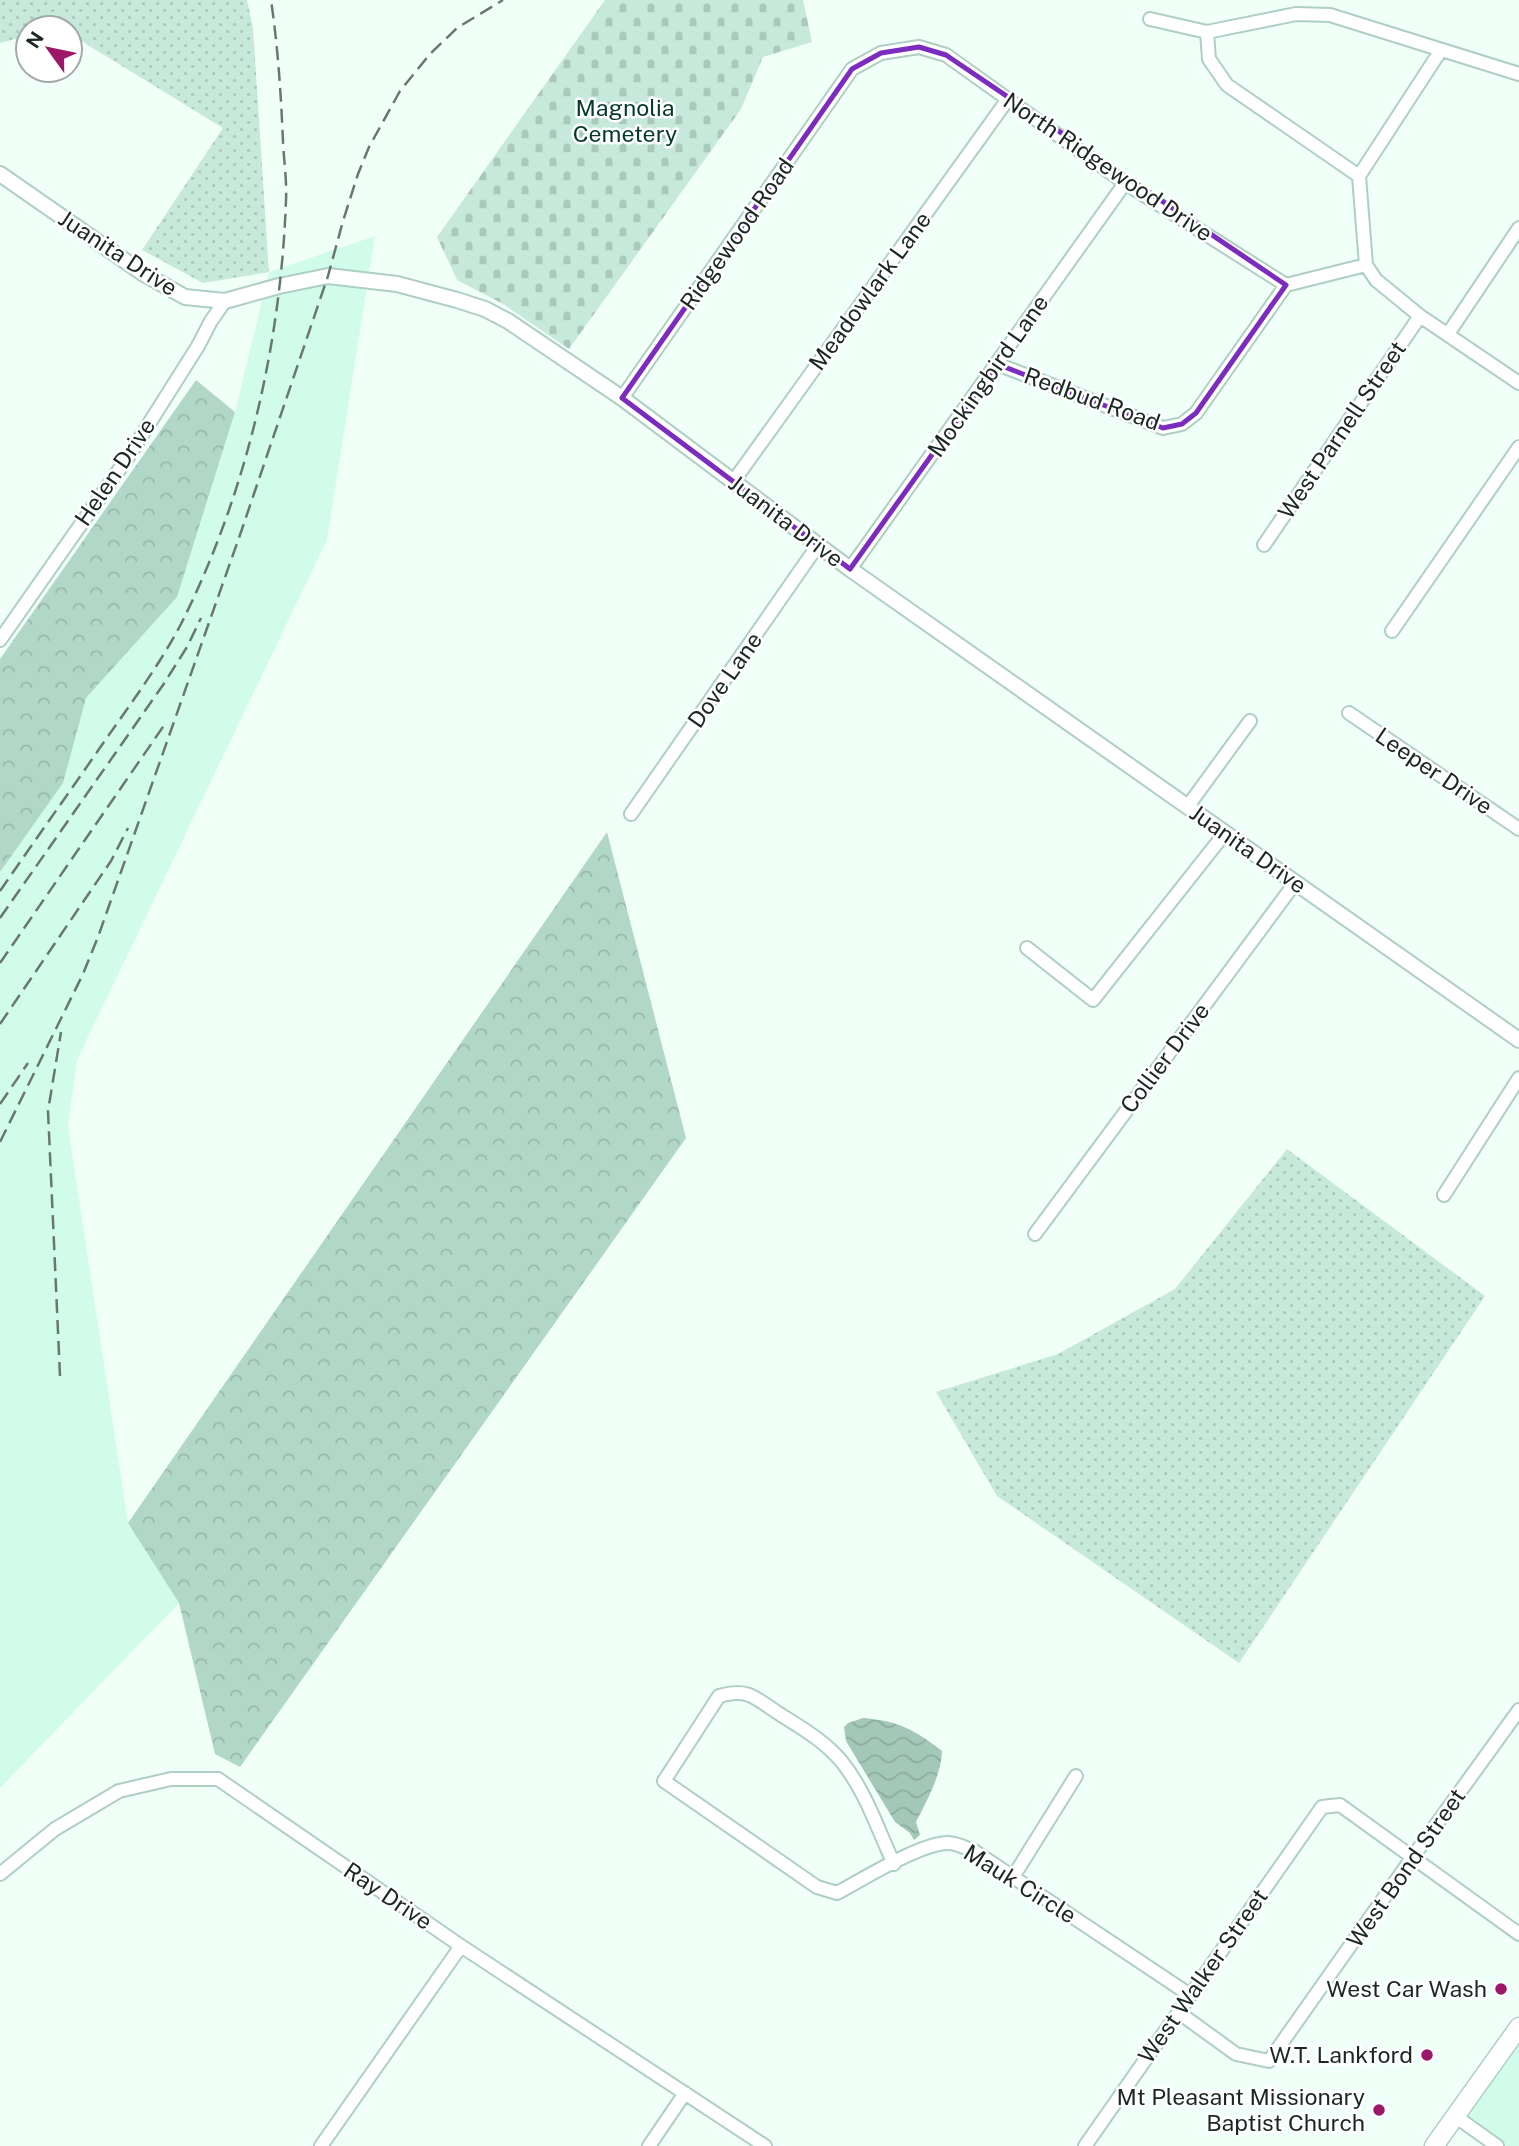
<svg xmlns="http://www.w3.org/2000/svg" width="1519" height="2146" font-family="'Public Sans',sans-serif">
	<defs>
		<pattern id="grass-dots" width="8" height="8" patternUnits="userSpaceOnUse" patternTransform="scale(1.75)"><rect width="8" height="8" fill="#c6e9db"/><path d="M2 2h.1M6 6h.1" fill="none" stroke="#aac8bc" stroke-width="1.8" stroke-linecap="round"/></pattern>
		<pattern id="forest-crowns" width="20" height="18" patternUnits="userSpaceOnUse" patternTransform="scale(1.75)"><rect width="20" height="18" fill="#b1d7c8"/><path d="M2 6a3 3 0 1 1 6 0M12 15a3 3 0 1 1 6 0" fill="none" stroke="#98b9ac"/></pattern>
		<pattern id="cemetery-stones" width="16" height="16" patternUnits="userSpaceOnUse" patternTransform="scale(1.75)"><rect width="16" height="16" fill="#c6e9db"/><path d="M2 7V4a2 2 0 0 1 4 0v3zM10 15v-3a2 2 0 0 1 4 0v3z" fill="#aac8bc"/></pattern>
		<pattern id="water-waves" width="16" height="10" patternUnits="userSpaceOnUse" patternTransform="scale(1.75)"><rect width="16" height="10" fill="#a3c8b9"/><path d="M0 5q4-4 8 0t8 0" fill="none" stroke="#8cac9f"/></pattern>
	</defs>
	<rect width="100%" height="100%" fill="#f1fff9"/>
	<path fill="#d1fcec" d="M375 236 327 540 77 1060 68 1126 128 1523 179 1603 0 1788V872L62 783 86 698 177 597 235 412 269 272Z
		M1519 2039V2146H1506L1464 2117Z"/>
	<path fill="url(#grass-dots)" d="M0 0H247L253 28 269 272 203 283 142 250 223 128 70 34V28H28V36L0 43Z
		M1287 1149 1485 1296 1239 1663 997 1496 936 1392 1058 1354 1175 1289Z"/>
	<path fill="url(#forest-crowns)" d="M196 380 235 412 177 597 86 698 63 783 0 872V659Z
		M607 832 686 1138 240 1767 215 1754 179 1603 128 1523Z"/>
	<path fill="url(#cemetery-stones)" d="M605 0H803L812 42 763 57 741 109 569 349 503 304 457 280 437 237Z"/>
	<path fill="url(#water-waves)" d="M863 1718C898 1721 914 1729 942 1751 941 1776 927 1800 916 1822L920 1835 914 1840 910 1833 895 1822 846 1741 844 1727 848 1723Z"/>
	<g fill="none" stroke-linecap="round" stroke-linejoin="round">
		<g stroke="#aecfc2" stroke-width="16">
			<path id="minor" d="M1150 19 1207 32 1209 59 1227 85 1359 176 1366 265 1376 280 1420 316 1519 383
				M1207 32 1296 14 1330 15 1519 74
				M1359 176 1441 50
				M1448 334 1519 228
				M997 364 1163 428 1182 424 1196 413 1286 285
				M622 398 852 69 881 53 919 47 946 55 1125 183 1286 285 1366 265
				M733 482 1008 99
				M1264 545 1420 316
				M850 569 1125 183
				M1392 631 1519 447
				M0 640 128 457 198 346 211 321 225 301
				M1349 713 1519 829
				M1188 806 1250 721
				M631 814 818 545
				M1027 948 1093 1000 1225 833
				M1444 1195 1519 1078
				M1035 1234 1295 883
				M894 1864C878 1830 866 1792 842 1762 825 1741 800 1727 778 1713 754 1697 748 1688 719 1696L664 1781 817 1887 837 1893C863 1879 921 1843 948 1843 956 1843 966 1848 974 1851L1190 1995
				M0 1874 55 1829 119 1791 171 1779H218L461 1946 765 2146
				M1013 1877 1076 1776
				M1178 2012 1236 2054 1269 2061 1412 1858 1519 1710
				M1455 2116 1497 2146
				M321 2146 461 1946
				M649 2146 685 2093
				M1085 2146 1322 1807 1340 1805 1519 1934"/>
		</g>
		<g stroke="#aecfc2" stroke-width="18">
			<path id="tertiary" d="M0 174 144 274 185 297 225 301 279 286 328 276 397 284 457 300 485 309 508 321 622 398 850 569 1519 1040"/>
		</g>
		<g stroke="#aecfc2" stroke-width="21">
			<path id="secondary" d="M1434 2146 1519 2027"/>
		</g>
		<use href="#minor" stroke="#fff" stroke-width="12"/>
		<use href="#tertiary" stroke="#fff" stroke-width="14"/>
		<use href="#secondary" stroke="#fff" stroke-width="18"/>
		<path stroke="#697771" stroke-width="2.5" stroke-dasharray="14 7" stroke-linecap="butt" d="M0 891C35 840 71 790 106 739 132 702 160 664 181 624 246 495 281 345 286 200 287 181 284 162 283 142 281 94 278 48 271 0
			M0 918 163 685 187 647 201 618
			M0 963 165 724
			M0 1024 111 861 128 828
			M0 1104 28 1063
			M0 1142 83 974 98 937 241 532 328 276 343 221 358 174 369 147 400 91 430 54 457 28 503 0
			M60 1376 48 1111 61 1032"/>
	</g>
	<path fill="none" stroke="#7b2cbf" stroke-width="5" stroke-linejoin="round" d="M919 47 946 55 1286 285 1196 413 1182 424 1163 428 997 364 850 569 622 398 852 69 881 53Z"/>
	<g fill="#9c1768" stroke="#fff" stroke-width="2.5">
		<circle cx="1501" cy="1989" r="7"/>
		<circle cx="1427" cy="2055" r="7"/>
		<circle cx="1379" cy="2110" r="7"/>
	</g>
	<g text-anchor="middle" stroke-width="5" stroke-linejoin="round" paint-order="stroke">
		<g font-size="23" fill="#03392b" stroke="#fff">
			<text x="625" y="116">Magnolia<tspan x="625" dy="26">Cemetery</tspan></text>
		</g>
		<g font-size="23" fill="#1a2722" stroke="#fff">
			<text transform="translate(1108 167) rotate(34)" y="8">North Ridgewood Drive</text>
			<text transform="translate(737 234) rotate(-55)" y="8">Ridgewood Road</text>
			<text transform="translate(118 253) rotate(33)" y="8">Juanita Drive</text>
			<text transform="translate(870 291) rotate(-54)" y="8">Meadowlark Lane</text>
			<text transform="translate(988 376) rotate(-55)" y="8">Mockingbird Lane</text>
			<text transform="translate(1092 399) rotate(20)" y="8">Redbud Road</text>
			<text transform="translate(1342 430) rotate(-56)" y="8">West Parnell Street</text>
			<text transform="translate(115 472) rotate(-56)" y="8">Helen Drive</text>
			<text transform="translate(786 521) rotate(37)" y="8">Juanita Drive</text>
			<text transform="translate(725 680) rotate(-55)" y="8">Dove Lane</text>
			<text transform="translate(1434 771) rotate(34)" y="8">Leeper Drive</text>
			<text transform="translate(1248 849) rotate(35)" y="8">Juanita Drive</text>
			<text transform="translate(1165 1058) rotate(-53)" y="8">Collier Drive</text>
			<text transform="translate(1406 1868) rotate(-55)" y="8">West Bond Street</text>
			<text transform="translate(1020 1884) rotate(32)" y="8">Mauk Circle</text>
			<text transform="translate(388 1896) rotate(34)" y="8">Ray Drive</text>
			<text transform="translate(1203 1976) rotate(-55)" y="8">West Walker Street</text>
		</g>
		<g font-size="23" fill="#1a2722" stroke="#fff" text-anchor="end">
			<text x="1487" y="1997">West Car Wash</text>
			<text x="1413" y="2063">W.T. Lankford</text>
			<text x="1365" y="2105">Mt Pleasant Missionary<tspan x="1365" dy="26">Baptist Church</tspan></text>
		</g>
	</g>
	<g transform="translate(49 49) rotate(303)"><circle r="33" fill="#ffffff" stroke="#a3a9a7" stroke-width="2"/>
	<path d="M0-5L12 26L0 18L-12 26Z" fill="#9c1768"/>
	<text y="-10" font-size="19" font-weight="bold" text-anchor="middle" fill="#1a2722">N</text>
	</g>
</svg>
